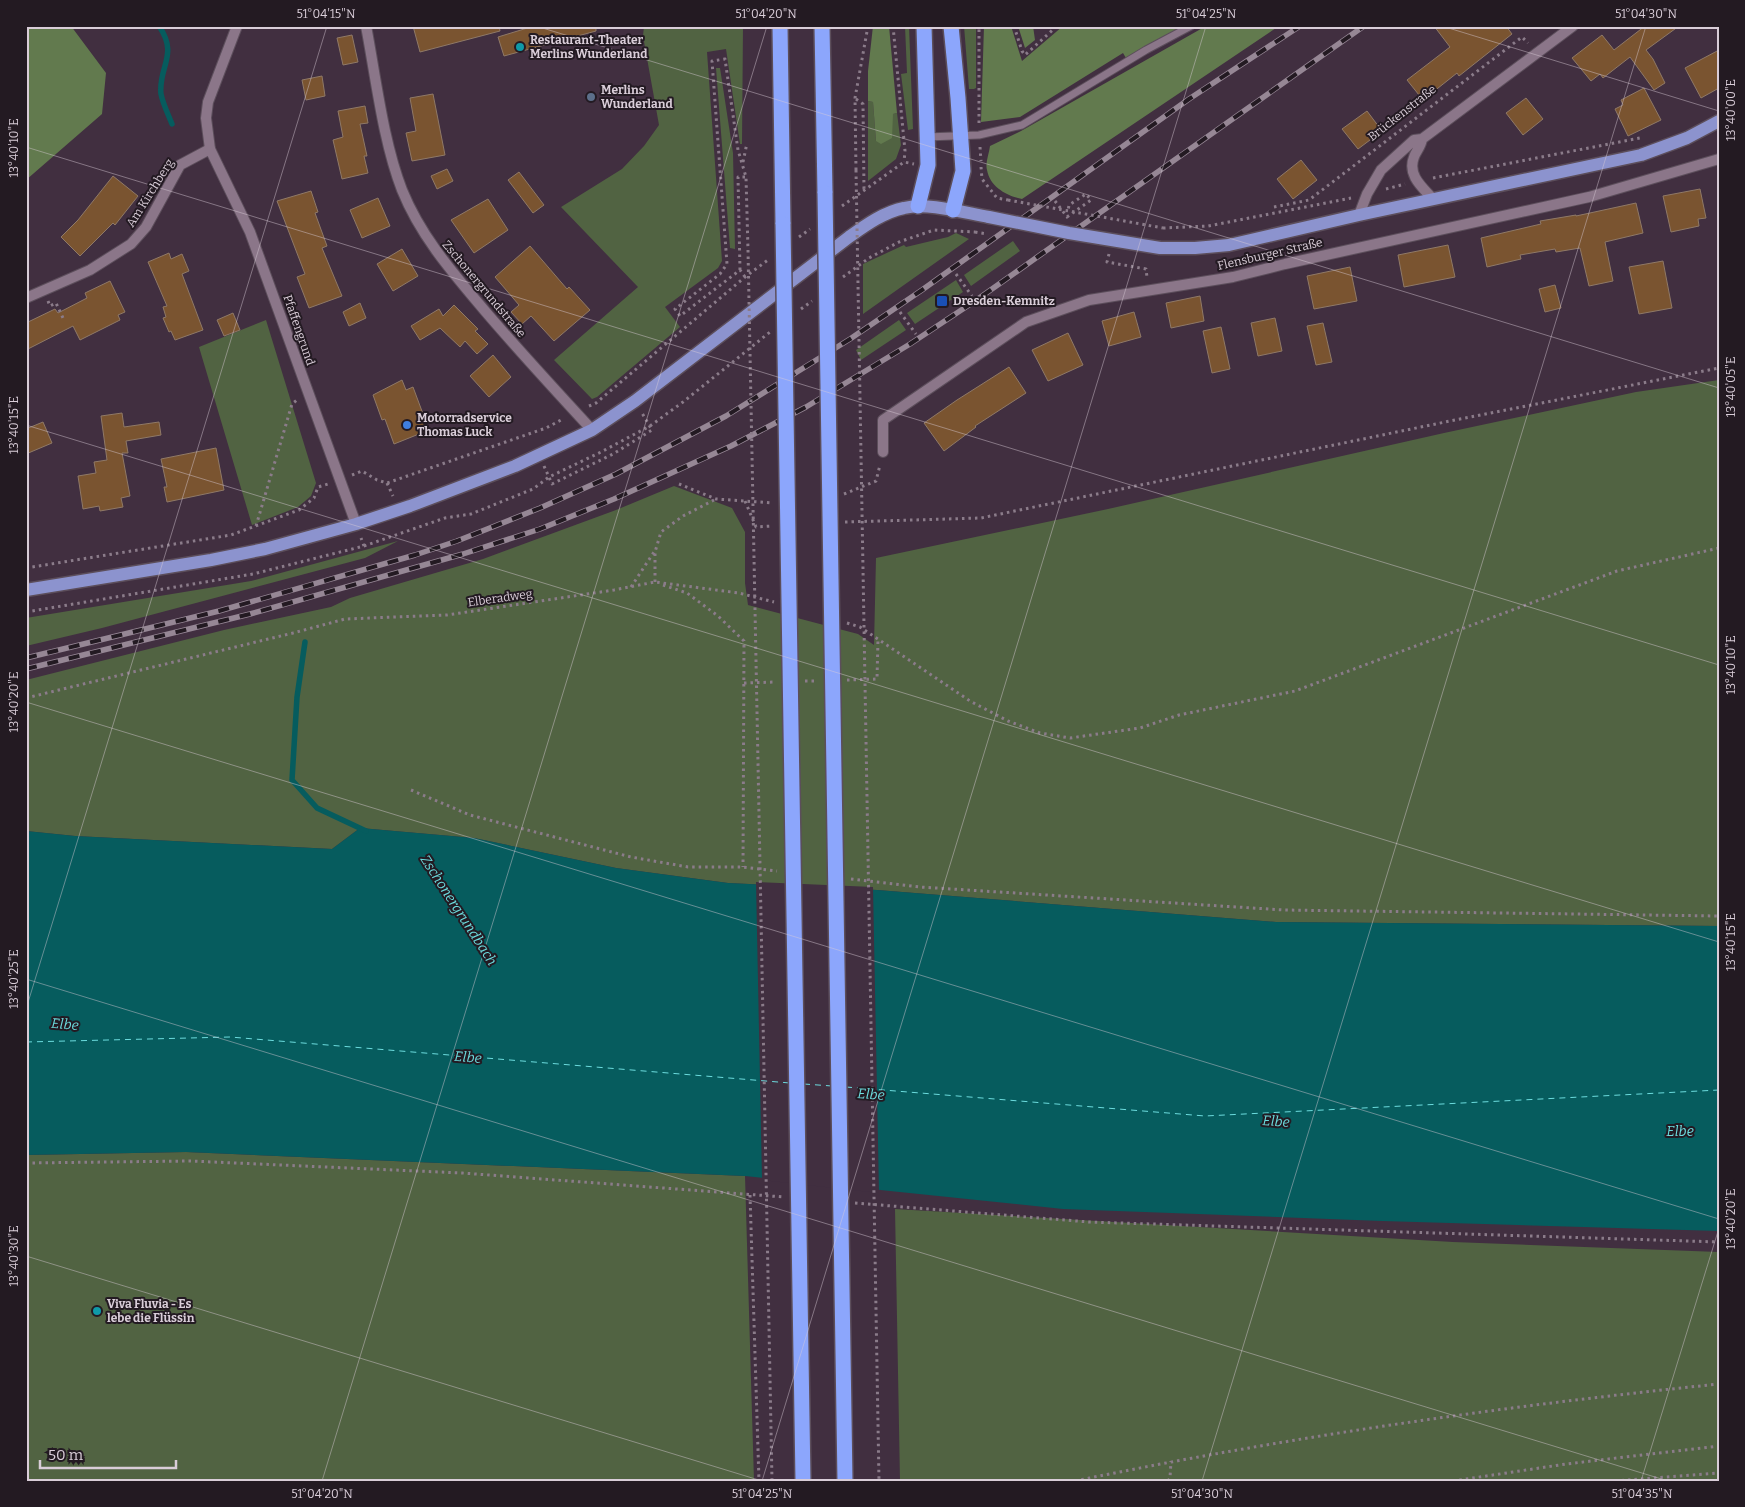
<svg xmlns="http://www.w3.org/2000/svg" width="1745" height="1507" font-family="Bitter,serif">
	<rect width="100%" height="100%" fill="#412f40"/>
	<path fill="#516342" d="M644 26H743L742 144H740L726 49 707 52 722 261 718 268 665 307 680 327 597 397 592 399 554 360 638 287 561 207 622 169 644 146 659 125 643 36Z
		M905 26H909L913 129 908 130 901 74 907 73Z
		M964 26H976V88L974 89H969Z
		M716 68H720L733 153 735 249 730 248Z
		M868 101 873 102 876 141 893 114 897 113 901 145 896 159 868 181Z
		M956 233 969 239 863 314V264L904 245 906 247 948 237Z
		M1013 241 1020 251 971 286 964 275Z
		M956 280 963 292 915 324 907 313Z
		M266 320 316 483 311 496 298 507 252 525 199 347Z
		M899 320 906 330 861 360 856 350Z
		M1719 380V926L1276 922 877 890 728 883 616 868 474 838 360 828 332 849 75 836 26 831V680L224 630 331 607 350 598 483 559 616 510 674 486 732 508 745 532V583L748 605 858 634 874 645 876 558 1108 509 1444 433 1636 392Z
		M398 541 365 558 102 628 26 646V618L251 581Z
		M186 1152 745 1176 754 1481H26V1155Z
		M895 1209 1453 1242 1719 1252V1481H900Z"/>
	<path fill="#627a4e" d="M26 26H71L106 73 102 114 26 180Z
		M873 26H889L897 113 893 114 892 138 881 144 876 141 873 102 868 101V71Z
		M984 26H1011L1022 61 1063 26H1184L1126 58 1123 53 1020 117 981 122Z
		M1018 26H1033L1035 40 1025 48Z
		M1206 26H1279L1022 199C1007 196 990 187 987 170 985 163 989 154 990 146L1021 131Z"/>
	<path fill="#065c5e" d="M360 828 474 838 616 868 728 883 877 890 1276 922 1719 926V1231L1382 1221 1063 1209 745 1176 186 1152 26 1155V831L75 836 332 849Z"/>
	<path fill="#412f40" d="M756 882 873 887 879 1193 762 1180Z"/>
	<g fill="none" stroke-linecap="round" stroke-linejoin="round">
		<path stroke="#065c5e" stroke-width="5.5" d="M159 26C179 55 158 67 161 94 163 104 168 114 172 124
			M305 642 297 697 292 780 317 808 366 831"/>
		<path stroke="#6cdcde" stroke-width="1" stroke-dasharray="6 5" stroke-linecap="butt" d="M26 1042 230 1037 790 1083
			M804 1084 832 1086
			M846 1087 1205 1116 1719 1090"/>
	</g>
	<path fill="#7a5430" stroke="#8f7967" d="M413 26H499L500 31 420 52Z
		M534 26H596V31L504 56 498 37Z
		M1434 26H1506L1512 34 1459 76 1457 73 1423 100 1407 80 1450 47Z
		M1645 26H1679L1646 50 1653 59 1665 83 1654 90 1630 57 1603 78 1600 74 1591 81 1572 58 1602 35 1614 50Z
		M352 35 358 62 343 65 337 38Z
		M1719 50V88L1701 98 1685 68Z
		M322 76 325 96 306 100 302 80Z
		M1644 88 1661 120 1628 136 1615 109 1623 105 1621 100Z
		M433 94 445 155 412 161 406 133 416 131 410 98Z
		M1526 98 1543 119 1523 135 1506 113Z
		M365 106 368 123 360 124 367 156H364L368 173 342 179 333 140 343 137 338 111Z
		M1367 111 1382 131 1358 149 1342 129Z
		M1301 160 1317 180 1293 199 1277 179Z
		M447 169 453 181 437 189 431 176Z
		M519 172 544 205 533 213 508 180Z
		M113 176 138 196 115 225 113 223 80 256 61 237 78 220Z
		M1700 189 1706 218 1698 219 1699 226 1671 232 1663 196Z
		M311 191 318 212 315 213 327 246 322 248 342 296 309 308 297 277 305 274 277 201Z
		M378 198 390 226 362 238 350 210Z
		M488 199 508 230 474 253 451 220Z
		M1636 203 1643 233 1605 242 1613 281 1589 286 1580 248 1556 252 1555 249 1520 255 1521 259 1487 267 1481 238 1541 224 1540 221 1576 215V216Z
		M1448 245 1455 277 1404 287 1398 255Z
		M530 246 567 289 569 287 590 310 554 341 531 316 522 324 511 312 519 305 495 277Z
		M402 249 418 276 393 291 377 264Z
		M169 253 171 259 182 254 189 271 182 274 203 330 175 340 171 331 169 332 163 318 166 317 163 307 167 306 148 262Z
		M1663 261 1672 308 1639 314 1629 267Z
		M1350 267 1357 301 1314 309 1307 276Z
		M110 281 125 312 118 315 120 320 80 340 73 326 26 350V323L55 309 58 313 87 298 85 293Z
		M1555 285 1561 308 1545 312 1539 289Z
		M1200 296 1204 321 1171 328 1166 303Z
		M360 303 366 318 349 326 343 312Z
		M454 305 478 329 475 331 488 344 477 354 465 341 460 347 440 328 420 340 411 326 439 309 443 316Z
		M1134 312 1141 337 1109 346 1102 321Z
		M233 313 240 330 224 336 217 320Z
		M1275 318 1282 351 1258 356 1251 323Z
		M1323 323 1332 362 1316 365 1307 326Z
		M1221 327 1230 369 1212 373 1203 331Z
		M1068 333 1083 365 1048 381 1032 350Z
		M493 355 511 377 489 397 470 376Z
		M1009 367 1026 393 975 426 976 427 944 451 924 423 957 400Z
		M402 380 406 390 413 387 429 430 394 444 385 419 382 420 373 395Z
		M122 413 124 427 159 422 161 435 126 441 128 453H122L130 496 121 498 123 507 100 511 99 506 83 509 78 476 96 473 94 462 107 460 101 416Z
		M43 422 52 443 26 454V429Z
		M216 448 224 490 167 502 164 487H167L161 459Z"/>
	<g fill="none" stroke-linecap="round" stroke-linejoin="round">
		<g stroke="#5c4e5b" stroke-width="9">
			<path id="service" d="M927 137 979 135 1022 125 1146 50 1191 26"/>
		</g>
		<g stroke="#5c4e5b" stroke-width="12">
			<path id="minor" d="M366 26C376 78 383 141 402 190 421 237 453 273 485 311 520 352 556 391 592 430
				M1422 139C1421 147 1416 151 1414 157 1407 175 1422 187 1433 199
				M1359 215 1367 194 1381 170 1414 140 1422 139 1573 26
				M26 298 90 270 131 244 146 227 180 165 210 149
				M883 452V420L1026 322 1089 300 1233 277 1285 264 1589 197 1719 159"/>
		</g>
		<g stroke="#5c4e5b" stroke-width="12">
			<path id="tertiary" d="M237 26 208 102 206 118 210 149 250 232 356 524"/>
		</g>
		<g stroke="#5c4e5b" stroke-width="15">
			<path id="primary" d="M1160 248H1195L1229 245 1359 215 1641 155 1687 138 1719 121
				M26 590 211 560 265 549 356 524 410 506 515 466 592 430 635 401 849 237C866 225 884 212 904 208 927 202 965 213 989 217"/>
		</g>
		<g stroke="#5c4e5b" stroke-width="18">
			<path id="motorway" d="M780 26 783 224
				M822 26 825 193
				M951 26 958 98 963 171 953 210
				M918 206 928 165 924 26"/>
		</g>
		<path stroke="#8b7c8a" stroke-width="3" stroke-dasharray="2.5 4" stroke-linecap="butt" d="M893 26 905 151 904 162
			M1014 26 1022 51 1025 55 1057 26
			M856 99 863 104 864 190
			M979 123V26
			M980 147 981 161
			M743 162 747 143
			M981 167 982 179 997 198 1008 200
			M856 170 855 98 868 26
			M1433 178 1640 138
			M1386 189 1405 184
			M1055 201 1068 218
			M842 206 904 162 914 164
			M1274 207 1309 200 1522 37 1528 43
			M1067 217 1091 200 1086 194 1069 205 1068 211
			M1163 228 1208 226 1351 198
			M799 237 810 229
			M1109 254 1107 262 1146 269 1147 277
			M740 270 738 177H746
			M956 274 972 296
			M745 277 740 270 680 316 675 309 720 274 727 264 712 61 725 59 738 150 746 177 748 250
			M843 277 869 258 899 242 934 230 975 232
			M48 301 50 306 56 303 63 318
			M801 309 812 301
			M900 312 916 334
			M589 406 596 403 745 277 768 260
			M544 466 552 484 613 454 652 430 642 413
			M352 475 362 471 377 480 387 483 546 428 563 419
			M387 483 393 496
			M679 484 716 499 773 503
			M844 494 876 481 880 465
			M745 501 756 527 773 526
			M845 522 981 518 1450 421 1719 368
			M256 526 292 404 297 400
			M364 546 445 518 471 514 533 489 549 477 601 452 650 426 683 402 770 332
			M26 568 231 535 299 510 314 498 318 487 328 484
			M655 582V552L661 532 683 516 716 499
			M663 585 687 593 718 616 744 641 743 867
			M631 587 654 552
			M26 612 253 574 364 546 361 538
			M847 623 860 627 970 701 1008 721 1040 733 1070 738 1140 728 1179 715 1295 691 1617 571 1719 548
			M847 680 877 679 878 639
			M805 681H818
			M744 683 776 682
			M26 698 293 633 345 619 447 615 614 590 655 582 739 593 774 602
			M411 790 470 815 631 857 688 867H743L777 871
			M851 879 920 887 1284 910 1719 916
			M26 1163 190 1161 462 1173 784 1197
			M750 1195 759 1481
			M855 1203 1089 1222 1719 1242
			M1075 1481C1288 1437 1503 1406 1719 1384
			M1168 1481 1170 1478 1171 1461
			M1453 1481 1566 1464 1719 1446
			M1615 1481 1719 1473"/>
		<use href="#service" stroke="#8b7689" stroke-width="7"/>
		<use href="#minor" stroke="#8b7689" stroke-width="10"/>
		<use href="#tertiary" stroke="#8b7689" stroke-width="10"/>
		<use href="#primary" stroke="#8c93ce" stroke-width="12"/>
		<use href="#motorway" stroke="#8ca6fc" stroke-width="15"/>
		<g stroke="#968795" stroke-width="5.5">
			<path id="rail" d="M26 658 219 611 415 555 457 541 540 508 616 474 726 416 850 339 922 290 1189 99 1300 26
				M26 669 250 614 463 554 540 529 614 499 731 446 806 407 910 344 975 301 1364 26"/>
		</g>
		<use href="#rail" stroke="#231a22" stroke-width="4" stroke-dasharray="11" stroke-linecap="butt"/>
		<g stroke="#5c4e5b" stroke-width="15" stroke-linecap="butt">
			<path id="primary-bridge" d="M989 217 1069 233 1160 248"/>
		</g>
		<g stroke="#5c4e5b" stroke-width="18" stroke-linecap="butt">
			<path id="motorway-bridge" d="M825 193 845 1481
				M783 224 803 1481"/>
		</g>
		<path stroke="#8b7c8a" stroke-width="3" stroke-dasharray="2.5 4" stroke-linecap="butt" d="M856 170 879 1481
			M1008 200 1163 228
			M975 232 987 234
			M748 250 772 1481"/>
		<use href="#primary-bridge" stroke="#8c93ce" stroke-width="12"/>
		<use href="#motorway-bridge" stroke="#8ca6fc" stroke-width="15"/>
	</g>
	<path fill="none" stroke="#d9cdd8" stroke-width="1" stroke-opacity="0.45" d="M536 26 1719 388M1442 26 1719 111M26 147 1719 665M26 425 1719 942M26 702 1719 1219M26 979 1668 1481M26 1009 327 26M26 1256 762 1481M322 1481 767 26M762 1481 1206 26M1202 1481 1646 26M1641 1481 1719 1228"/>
	<g fill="#0f9aa8" stroke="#231a22" stroke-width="2">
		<circle cx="520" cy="47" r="5"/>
		<circle cx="97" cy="1311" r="5"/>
	</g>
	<circle fill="#5c6f8a" stroke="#231a22" stroke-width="2" cx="591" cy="97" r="5"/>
	<rect fill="#1a4fb4" stroke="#231a22" stroke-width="2" x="936" y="295" width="12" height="12" rx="2.5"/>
	<circle fill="#3f7fe0" stroke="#231a22" stroke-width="2" cx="407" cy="425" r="5"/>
	<g text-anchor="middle" stroke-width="4" stroke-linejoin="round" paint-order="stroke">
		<g font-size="12" font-weight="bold" fill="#d9cdd8" stroke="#231a22" text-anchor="start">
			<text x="530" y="44">Restaurant-Theater<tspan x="530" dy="14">Merlins Wunderland</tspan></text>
			<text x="601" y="94">Merlins<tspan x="601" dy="14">Wunderland</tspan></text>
			<text x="953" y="305">Dresden-Kemnitz</text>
			<text x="417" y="422">Motorradservice<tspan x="417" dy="14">Thomas Luck</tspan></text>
			<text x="107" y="1308">Viva Fluvia - Es<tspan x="107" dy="14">lebe die Flüssin</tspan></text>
		</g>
		<g font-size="12" fill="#d9cdd8" stroke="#231a22">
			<text transform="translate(1402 113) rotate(-38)" y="4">Brückenstraße</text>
			<text transform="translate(150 193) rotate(-58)" y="4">Am Kirchberg</text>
			<text transform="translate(1270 254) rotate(-13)" y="4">Flensburger Straße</text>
			<text transform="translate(484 289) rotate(50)" y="4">Zschonergrundstraße</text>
			<text transform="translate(299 330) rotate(71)" y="4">Pfaffengrund</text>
			<text transform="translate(500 598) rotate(-8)" y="4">Elberadweg</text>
		</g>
		<g font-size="14" font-style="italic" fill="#6cdcde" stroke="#231a22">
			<text transform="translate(459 910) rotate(57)" y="5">Zschonergrundbach</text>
			<text transform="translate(65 1024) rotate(5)" y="5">Elbe</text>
			<text transform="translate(468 1057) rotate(5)" y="5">Elbe</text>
			<text transform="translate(871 1094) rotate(4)" y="5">Elbe</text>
			<text transform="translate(1276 1121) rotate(4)" y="5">Elbe</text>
			<text x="1680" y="1136">Elbe</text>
		</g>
	</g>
	<rect width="1745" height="1507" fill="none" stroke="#231a22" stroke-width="55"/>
	<path d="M40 1460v8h136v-8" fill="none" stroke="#d9cdd8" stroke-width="2.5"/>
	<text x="48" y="1460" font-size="15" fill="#d9cdd8" stroke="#231a22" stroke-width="4" paint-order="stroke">50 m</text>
	<rect x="28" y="28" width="1690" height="1452" fill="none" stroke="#d9cdd8" stroke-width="2"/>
	<g font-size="12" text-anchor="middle" fill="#d9cdd8">
		<text x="326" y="18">51°04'15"N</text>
		<text x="766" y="18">51°04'20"N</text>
		<text x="1206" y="18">51°04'25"N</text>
		<text x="1646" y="18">51°04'30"N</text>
		<text transform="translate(1731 110) rotate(-90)" y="4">13°40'00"E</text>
		<text transform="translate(14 148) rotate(-90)" y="4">13°40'10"E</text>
		<text transform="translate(1731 387) rotate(-90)" y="4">13°40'05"E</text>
		<text transform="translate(14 425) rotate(-90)" y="4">13°40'15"E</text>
		<text transform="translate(1731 665) rotate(-90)" y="4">13°40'10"E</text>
		<text transform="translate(14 702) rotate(-90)" y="4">13°40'20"E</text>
		<text transform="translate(1731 942) rotate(-90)" y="4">13°40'15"E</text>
		<text transform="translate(14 979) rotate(-90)" y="4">13°40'25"E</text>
		<text transform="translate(1731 1219) rotate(-90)" y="4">13°40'20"E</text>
		<text transform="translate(14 1256) rotate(-90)" y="4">13°40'30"E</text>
		<text x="322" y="1498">51°04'20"N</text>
		<text x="762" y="1498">51°04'25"N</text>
		<text x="1202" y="1498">51°04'30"N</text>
		<text x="1642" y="1498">51°04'35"N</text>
	</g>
</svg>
